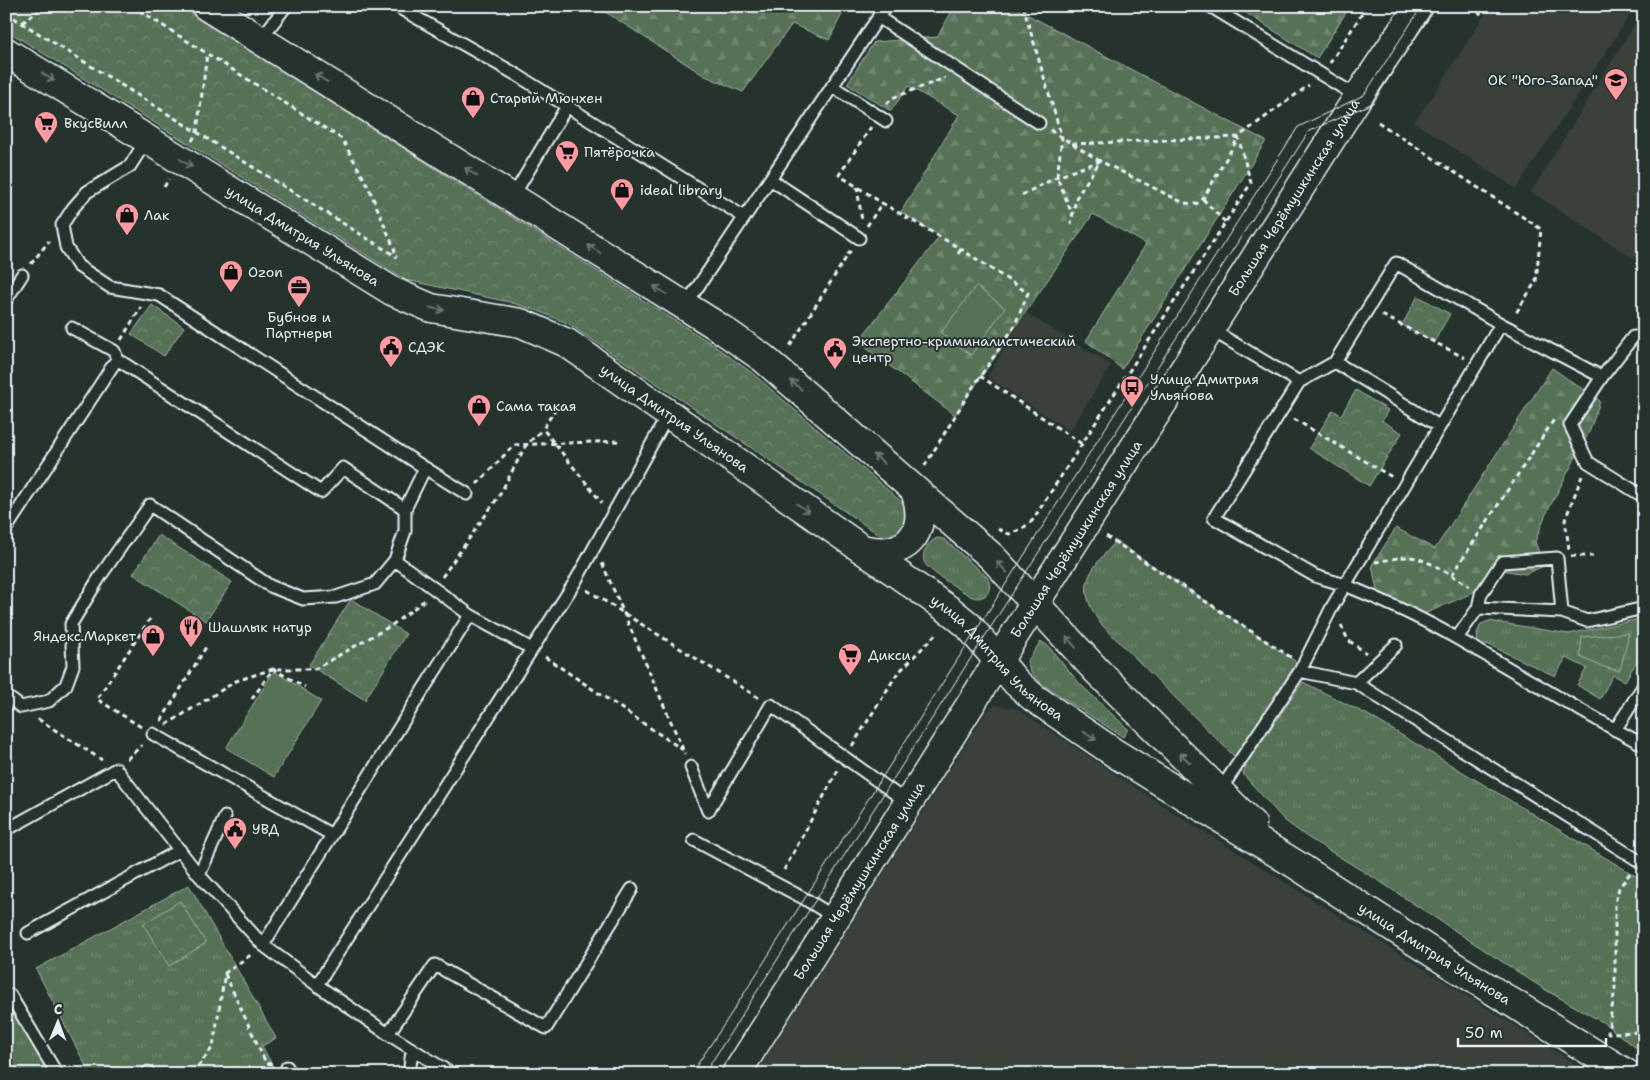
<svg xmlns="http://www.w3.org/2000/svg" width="1650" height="1080" font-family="'Shantell Sans',sans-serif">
	<defs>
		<pattern id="grass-tufts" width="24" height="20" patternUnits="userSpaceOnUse" patternTransform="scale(1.25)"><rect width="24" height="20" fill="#577157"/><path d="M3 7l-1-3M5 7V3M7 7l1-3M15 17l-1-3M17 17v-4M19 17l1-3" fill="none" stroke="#6f8670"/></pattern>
		<pattern id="forest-firs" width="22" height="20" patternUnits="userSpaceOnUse" patternTransform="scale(1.25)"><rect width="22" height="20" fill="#577157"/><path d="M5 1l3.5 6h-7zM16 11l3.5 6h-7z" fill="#6f8670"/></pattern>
		<pattern id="park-crowns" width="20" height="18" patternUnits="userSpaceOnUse" patternTransform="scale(1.25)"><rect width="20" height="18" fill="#577157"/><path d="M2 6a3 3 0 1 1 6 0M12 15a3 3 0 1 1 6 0" fill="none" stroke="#6f8670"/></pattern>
	</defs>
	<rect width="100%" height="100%" fill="#26332d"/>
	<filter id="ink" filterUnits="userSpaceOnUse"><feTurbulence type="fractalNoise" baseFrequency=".02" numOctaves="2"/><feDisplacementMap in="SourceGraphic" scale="10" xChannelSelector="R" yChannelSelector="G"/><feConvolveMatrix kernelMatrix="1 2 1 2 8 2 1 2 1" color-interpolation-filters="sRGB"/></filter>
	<g filter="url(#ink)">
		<path fill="#3a3f3a" d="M1490 6H1636L1516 189 1414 122 1431 99Z
			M1644 9V265L1531 192Z
			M1026 313 1111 365 1070 431 987 377Z
			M995 705 1018 709 1157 802 1592 1074H755L986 712Z"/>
		<path fill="url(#grass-tufts)" stroke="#a0b1a8" d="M937 538 944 539 987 577C994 590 986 601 972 597 960 589 939 578 928 567 918 558 926 543 937 538Z
			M1116 541 1298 663 1235 757 1100 623C1074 584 1089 572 1116 541Z
			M1644 618V649L1625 681 1613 675 1600 699 1577 685 1587 668 1566 658 1555 676 1487 644 1484 648 1478 643 1477 633 1481 624 1489 621 1569 634Z
			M1041 641 1048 646 1080 684 1128 729 1123 737 1042 684 1030 671 1027 662Z
			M1303 682 1368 715 1644 881V1054L1604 1023 1544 989 1379 881 1307 837 1284 820 1243 774 1247 763Z
			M189 885 276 1038 262 1046 277 1074H90L36 969Z
			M6 996 51 1074H6Z"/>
		<path fill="url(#forest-firs)" stroke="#a0b1a8" d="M596 6H645L655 13 660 6H832L843 12 829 40 792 24 743 92 705 76Z
			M955 6H1021L1019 10 1266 141 1122 369 1086 341 1146 244 1093 214 955 415 858 342 940 236 901 212 959 115 908 86 891 111 847 84 874 42 937 37Z
			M1235 6H1350L1317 58Z
			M1552 368 1600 401 1590 430 1545 516 1535 542 1544 566 1525 574 1502 570 1470 594 1424 614 1378 596 1372 565 1396 528 1435 549Z"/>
		<path fill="url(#park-crowns)" stroke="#a0b1a8" d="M6 6H179L709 342 751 372 912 511 915 519 890 542 569 324 536 310 509 302 406 280 6 30Z
			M1418 296 1450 314 1434 342 1402 325Z
			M152 305 184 327 164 356 131 334Z
			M1356 390 1388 410 1382 421 1402 433 1369 486 1309 448 1333 410 1341 415Z
			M159 535 232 582 206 621 133 574Z
			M351 599 406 634 365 700 309 665Z
			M1629 633 1621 667 1619 671 1601 666 1580 657 1582 637Z
			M180 901 206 943 169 966 143 924Z"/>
		<path fill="#577157" stroke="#a0b1a8" d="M976 286 1005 308 971 355 941 333Z
			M274 671 321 701 274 777 226 748Z"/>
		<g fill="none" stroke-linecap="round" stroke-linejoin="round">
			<g stroke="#e8f1f8" stroke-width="15">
				<path id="service" d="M396 6 517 75 744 217
					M1210 6 1358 97
					M878 17 1039 123
					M260 40 286 6
					M832 86 886 121
					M770 179 859 238
					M512 198 567 106
					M6 300 22 275
					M685 306 886 6
					M72 328 114 351 117 359
					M1210 329 1299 382 1214 518 1315 576 1345 585 1501 324 1602 377
					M1644 337H1633L1602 377 1570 425 1588 462 1644 497
					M1335 362 1439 426
					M1299 382 1335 362 1396 263 1501 324
					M425 468 467 494
					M6 529 117 359 321 492 343 468 405 509
					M395 560 470 615
					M1478 608 1481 594 1502 562 1557 558 1562 612
					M1457 638 1478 608 1562 612 1587 621 1644 608
					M1300 671 1332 607 1345 585C1384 601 1422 618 1458 639 1520 674 1580 712 1644 745
					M1356 683 1396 645
					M6 696 21 707 49 701 66 685 73 666 71 624 101 575 150 505 270 586 303 599 336 597 375 584 395 560 405 531V509L425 468 159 295 110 287 78 266 66 247 62 225 73 208 87 192 130 166 147 139
					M1615 730 1644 685
					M153 734 332 835
					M691 767 708 811 771 705 907 802
					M1219 792 1300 671 1356 683 1644 864
					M6 830 116 769 199 875 263 945 317 985 388 1034 452 1074
					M694 840 805 899 836 918
					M199 875 225 817
					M28 933 180 850
					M263 945 470 615 532 649
					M317 985 575 582 669 413
					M10 995 57 1074
					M388 1034 435 965 546 1028 632 889
					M287 1067 291 1074
					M147 1074 148 1072
					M409 1074 412 1051"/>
			</g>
			<g stroke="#e8f1f8" stroke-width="31">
				<g id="tertiary">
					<path id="s1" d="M736 1074C824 937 911 798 998 661"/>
				</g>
			</g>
			<g stroke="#e8f1f8" stroke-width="31">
				<g id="secondary">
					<path d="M206 6 717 326 763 358 992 557 1097 671 1252 824"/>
					<path id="s2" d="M6 52 392 291 431 308 521 323 567 343 952 612 968 625 1016 682 1034 698 1116 754 1295 864 1447 962 1627 1074"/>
					<path d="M862 549C905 560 930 534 915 491"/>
					<path id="s3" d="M998 661 1365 86 1419 6"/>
				</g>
			</g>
			<path stroke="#e8f1f8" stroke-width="3" stroke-dasharray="5 4" stroke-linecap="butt" d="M132 6 342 139 368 186 394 248 396 257
				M1023 6 1062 138 1057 177 1073 216
				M1470 6 1484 16
				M6 13 397 257
				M22 23 44 6
				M1330 63 1367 6
				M887 104 892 98 945 78
				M1378 122 1541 229 1536 281 1516 313 1517 314
				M871 127 839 175 882 203
				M1050 130 1100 161 1076 198 1071 224
				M192 141 197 132 207 54
				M1072 144 1238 137 1309 85
				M164 187 169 179
				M857 187 862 221
				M1022 195 1057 177 1100 161 1184 203 1196 204 1203 199 1238 138
				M1203 199 1226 223
				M867 226 882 203 961 249 1028 293 1014 327 969 393 924 467
				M958 254 961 249
				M31 264 49 241
				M1382 315 1465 358
				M121 340 141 307
				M790 346 851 250
				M980 376 1082 444
				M556 408 543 429 602 503
				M1294 419 1392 477
				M477 484 514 445 619 441
				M998 529 1009 534 1022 529 1032 521 1251 183 1238 137
				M1106 536 1292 658
				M1569 549 1565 520 1582 476
				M1571 556H1593
				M1375 562C1385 561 1397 557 1407 557 1423 556 1455 577 1469 586
				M602 563 685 754
				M1452 575 1555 418
				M442 577 499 496 526 445 543 429
				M587 590 759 698
				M1341 625 1348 640 1366 653
				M545 657 683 750
				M252 699 273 669 305 687
				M38 719 102 760
				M161 721 206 647
				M166 725 236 681 273 669H315L392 625 425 600
				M141 727 97 699 150 619
				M852 746 897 674 935 635
				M127 759 142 745
				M784 870 838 770
				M1630 873 1619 888 1615 903V989L1608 1033 1644 1032
				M225 974 266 1063 272 1064
				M192 1074 213 1047 225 973 252 954"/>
			<use href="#service" stroke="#26332d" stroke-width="11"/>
			<use href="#tertiary" stroke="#26332d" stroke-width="28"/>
			<use href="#secondary" stroke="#26332d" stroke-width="28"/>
			<path stroke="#e8f1f8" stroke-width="1" d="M691 1074 727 1020 1298 127 1364 95 1422 6
				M704 1074 1309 131 1373 103 1435 6"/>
		</g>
		<defs><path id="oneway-shaft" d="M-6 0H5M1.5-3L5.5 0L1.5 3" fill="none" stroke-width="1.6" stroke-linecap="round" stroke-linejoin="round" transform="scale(1.25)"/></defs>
		<g stroke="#6a7674">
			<use href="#oneway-shaft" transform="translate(48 77) rotate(32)"/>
			<use href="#oneway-shaft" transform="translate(321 78) rotate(-148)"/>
			<use href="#oneway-shaft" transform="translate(186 163) rotate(32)"/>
			<use href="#oneway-shaft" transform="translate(471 172) rotate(-148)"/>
			<use href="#oneway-shaft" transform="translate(594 249) rotate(-148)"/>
			<use href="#oneway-shaft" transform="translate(660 290) rotate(-148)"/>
			<use href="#oneway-shaft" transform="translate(437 309) rotate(11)"/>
			<use href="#oneway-shaft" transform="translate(796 385) rotate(-140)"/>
			<use href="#oneway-shaft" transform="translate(879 459) rotate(-138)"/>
			<use href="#oneway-shaft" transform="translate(803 508) rotate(35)"/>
			<use href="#oneway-shaft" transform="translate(1002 567) rotate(-133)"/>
			<use href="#oneway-shaft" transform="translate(1071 642) rotate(-131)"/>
			<use href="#oneway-shaft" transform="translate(1090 736) rotate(34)"/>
			<use href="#oneway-shaft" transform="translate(1185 758) rotate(-135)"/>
		</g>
	</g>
	<defs>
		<g id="school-pin" transform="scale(1.25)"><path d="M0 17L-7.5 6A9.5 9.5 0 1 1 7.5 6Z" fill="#ff9aa2" stroke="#26332d"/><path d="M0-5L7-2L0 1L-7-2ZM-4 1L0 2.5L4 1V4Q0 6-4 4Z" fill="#111"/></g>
		<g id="shop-pin" transform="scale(1.25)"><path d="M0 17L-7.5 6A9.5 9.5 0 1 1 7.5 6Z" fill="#ff9aa2" stroke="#26332d"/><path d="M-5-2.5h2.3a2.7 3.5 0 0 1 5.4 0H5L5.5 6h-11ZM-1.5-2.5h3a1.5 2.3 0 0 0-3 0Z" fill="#111"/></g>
		<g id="supermarket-pin" transform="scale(1.25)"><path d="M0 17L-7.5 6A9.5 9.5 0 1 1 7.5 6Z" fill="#ff9aa2" stroke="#26332d"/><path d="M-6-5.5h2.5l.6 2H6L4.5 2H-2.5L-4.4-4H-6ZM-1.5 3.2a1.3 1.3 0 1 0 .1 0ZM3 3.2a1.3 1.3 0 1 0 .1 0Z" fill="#111"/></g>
		<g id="office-pin" transform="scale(1.25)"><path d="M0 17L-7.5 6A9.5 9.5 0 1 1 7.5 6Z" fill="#ff9aa2" stroke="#26332d"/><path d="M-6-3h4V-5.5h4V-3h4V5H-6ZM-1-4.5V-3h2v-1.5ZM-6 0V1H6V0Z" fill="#111"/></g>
		<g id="civic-pin" transform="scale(1.25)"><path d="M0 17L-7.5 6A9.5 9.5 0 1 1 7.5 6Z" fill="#ff9aa2" stroke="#26332d"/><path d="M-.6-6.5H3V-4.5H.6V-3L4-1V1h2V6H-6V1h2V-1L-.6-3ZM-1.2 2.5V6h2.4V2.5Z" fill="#111"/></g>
		<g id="bus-pin" transform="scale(1.25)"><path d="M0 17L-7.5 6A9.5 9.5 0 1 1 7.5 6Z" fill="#ff9aa2" stroke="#26332d"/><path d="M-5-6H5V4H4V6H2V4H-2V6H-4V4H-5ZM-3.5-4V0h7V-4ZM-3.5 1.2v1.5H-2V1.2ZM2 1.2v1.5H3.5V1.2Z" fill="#111"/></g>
		<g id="restaurant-pin" transform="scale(1.25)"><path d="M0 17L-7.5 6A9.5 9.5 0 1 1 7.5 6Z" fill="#ff9aa2" stroke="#26332d"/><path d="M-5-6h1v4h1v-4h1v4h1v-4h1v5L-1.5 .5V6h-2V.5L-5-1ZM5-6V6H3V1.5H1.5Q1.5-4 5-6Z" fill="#111"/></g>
	</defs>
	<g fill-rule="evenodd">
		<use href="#school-pin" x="1616" y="80"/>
		<use href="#shop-pin" x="473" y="98"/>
		<use href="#supermarket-pin" x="46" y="123"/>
		<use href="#supermarket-pin" x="567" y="152"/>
		<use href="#shop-pin" x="622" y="190"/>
		<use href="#shop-pin" x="127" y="215"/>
		<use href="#shop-pin" x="231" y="272"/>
		<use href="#office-pin" x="299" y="287"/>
		<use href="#civic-pin" x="391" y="347"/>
		<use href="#civic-pin" x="835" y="349"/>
		<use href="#bus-pin" x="1132" y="387"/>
		<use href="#shop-pin" x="479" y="406"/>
		<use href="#restaurant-pin" x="191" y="627"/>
		<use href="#shop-pin" x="153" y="636"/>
		<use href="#supermarket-pin" x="850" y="655"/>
		<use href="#civic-pin" x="235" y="829"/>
	</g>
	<g text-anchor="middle" stroke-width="4" stroke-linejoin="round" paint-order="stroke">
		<g font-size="14" fill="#e8f1f8" stroke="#26332d" text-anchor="start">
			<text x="1598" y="85" text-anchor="end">ОК "Юго-Запад"</text>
			<text x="490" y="103">Старый Мюнхен</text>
			<text x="64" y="128">ВкусВилл</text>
			<text x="584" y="157">Пятёрочка</text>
			<text x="640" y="195">ideal library</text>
			<text x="144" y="220">Лак</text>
			<text x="248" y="277">Ozon</text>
			<text x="299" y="322" text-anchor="middle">Бубнов и<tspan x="299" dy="16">Партнеры</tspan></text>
			<text x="852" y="346">Экспертно-криминалистический<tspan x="852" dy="16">центр</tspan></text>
			<text x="408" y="352">СДЭК</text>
			<text x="1150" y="384">Улица Дмитрия<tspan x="1150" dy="16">Ульянова</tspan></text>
			<text x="496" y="411">Сама такая</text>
			<text x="208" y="632">Шашлык натур</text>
			<text x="136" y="641" text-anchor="end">Яндекс.Маркет</text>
			<text x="868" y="660">Дикси</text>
			<text x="252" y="834">УВД</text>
		</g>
		<g font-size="14" fill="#e8f1f8" stroke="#26332d">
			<text dy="5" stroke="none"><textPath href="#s3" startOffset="550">Большая Черёмушкинская улица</textPath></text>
			<text dy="5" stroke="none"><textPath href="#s2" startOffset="349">улица Дмитрия Ульянова</textPath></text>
			<text dy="5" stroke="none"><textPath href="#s2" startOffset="769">улица Дмитрия Ульянова</textPath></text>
			<text dy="5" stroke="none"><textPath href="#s3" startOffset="145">Большая Черёмушкинская улица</textPath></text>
			<text dy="5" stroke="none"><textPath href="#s2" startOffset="1172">улица Дмитрия Ульянова</textPath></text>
			<text dy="5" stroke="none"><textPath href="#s1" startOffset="229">Большая Черёмушкинская улица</textPath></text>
			<text dy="5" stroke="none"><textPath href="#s2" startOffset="1702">улица Дмитрия Ульянова</textPath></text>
		</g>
	</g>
	<rect width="1650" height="1080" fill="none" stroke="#26332d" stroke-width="25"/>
	<rect x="12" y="12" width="1625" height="1055" fill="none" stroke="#e8f1f8" stroke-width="2" filter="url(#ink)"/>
	<g transform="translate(58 1022) rotate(1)" stroke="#26332d" stroke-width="4" paint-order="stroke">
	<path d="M0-4L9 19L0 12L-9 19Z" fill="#e8f1f8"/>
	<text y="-8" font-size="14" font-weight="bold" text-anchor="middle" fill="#e8f1f8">С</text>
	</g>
	<path d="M1458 1038v8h148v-8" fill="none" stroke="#e8f1f8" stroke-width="2.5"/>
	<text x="1465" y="1038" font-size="15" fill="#e8f1f8" stroke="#26332d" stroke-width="4" paint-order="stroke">50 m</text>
</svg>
